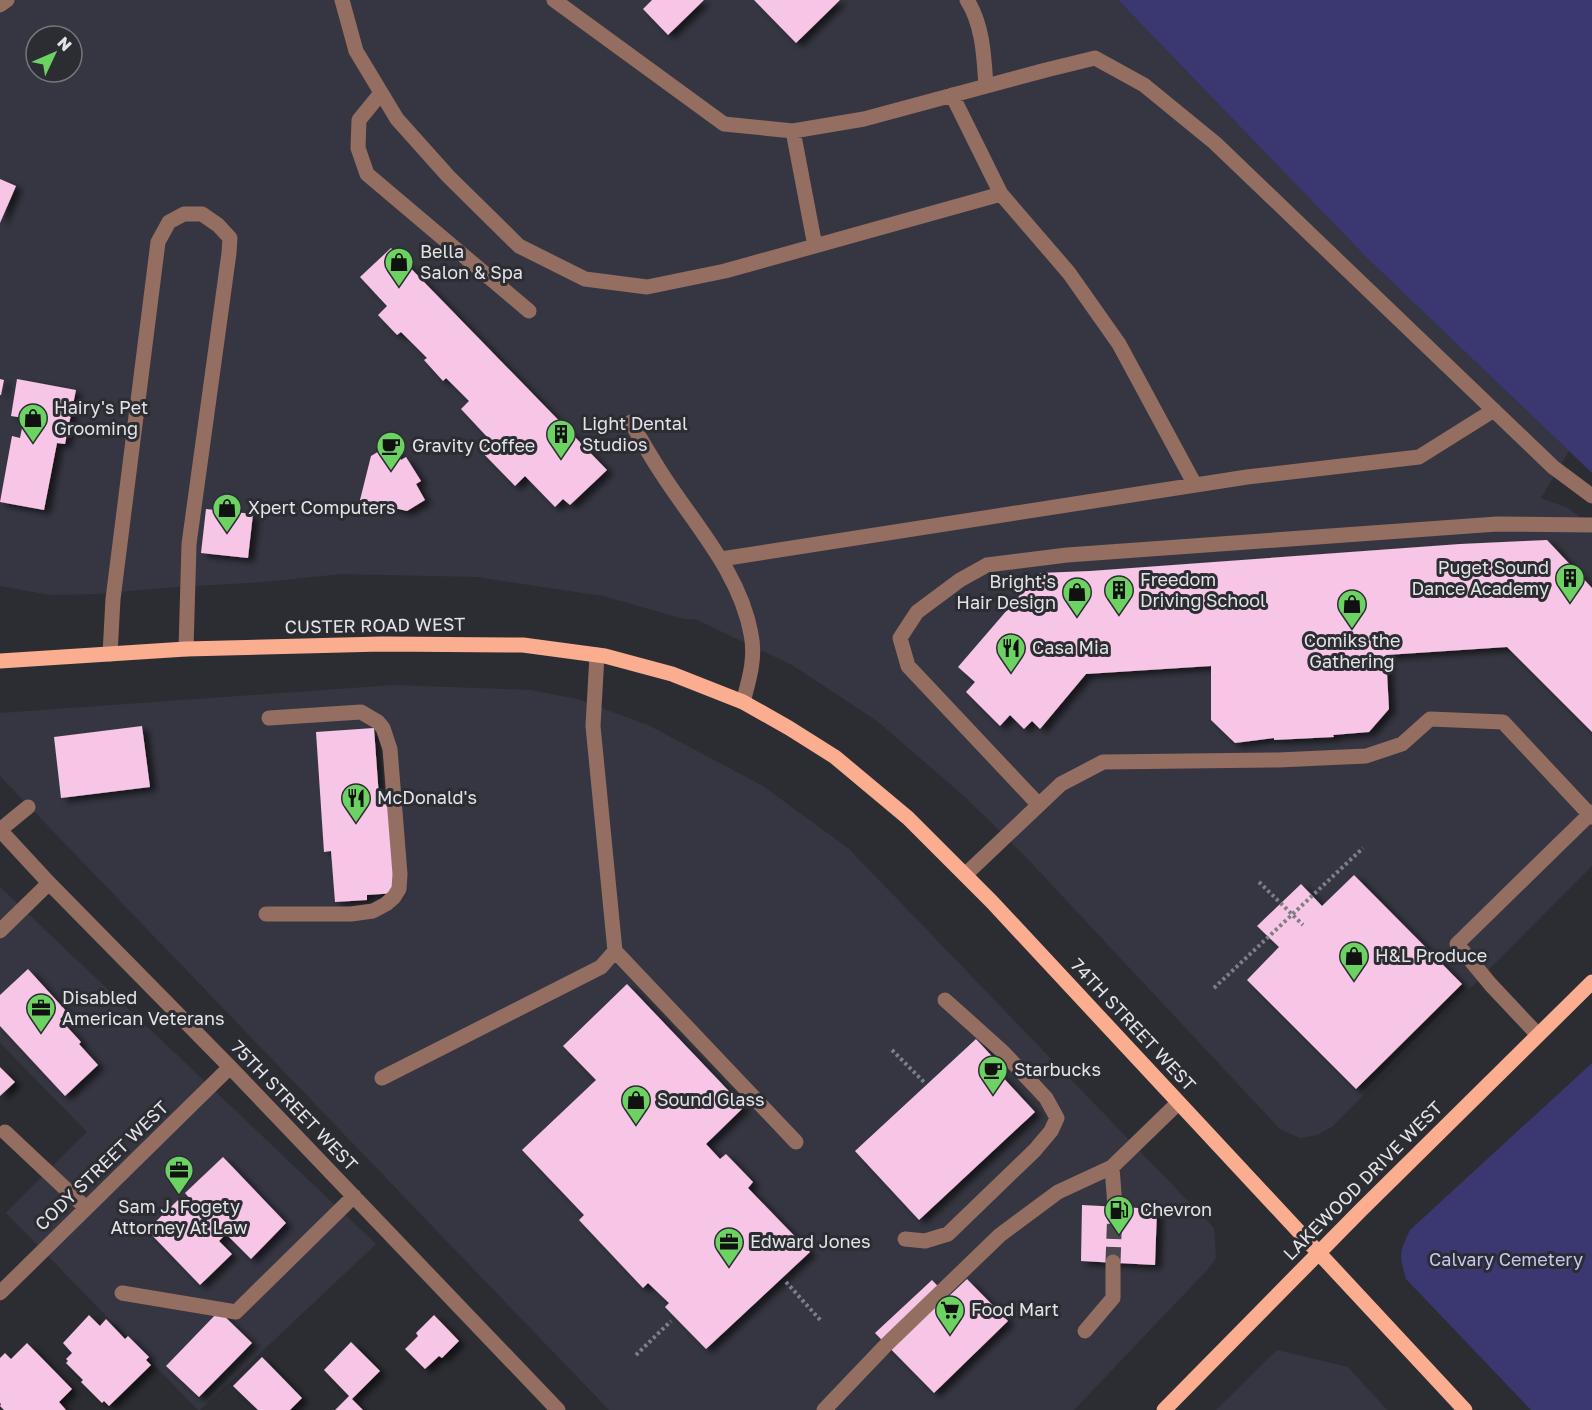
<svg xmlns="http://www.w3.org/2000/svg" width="1592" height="1410" font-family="'Golos Text',sans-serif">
	<defs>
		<filter id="shadow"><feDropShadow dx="6" dy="4" stdDeviation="3" flood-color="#0009"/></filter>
	</defs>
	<rect width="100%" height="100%" fill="#2c2d33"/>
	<path fill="#363642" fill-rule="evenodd" d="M0 0H1118L1368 259 1569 451 1541 498 1568 508 1592 526V866L1333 1126 1317 1135 1300 1138 1280 1129 1023 854 965 797 877 721 792 665 695 619H684L603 596 477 577 342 574 263 582 162 588 97 594 50 595 0 586ZM36 36H72V72H36Z
		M394 685 531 690 577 699 648 725 763 786 849 849 1214 1228 1216 1258 1208 1269 1074 1410H609L0 776V713Z
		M0 887 376 1244 200 1410H198L6 1213 87 1132 0 1043Z
		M1277 1350 1348 1367 1387 1410H1216Z"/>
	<path fill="#3b3770" d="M1118 0H1592V473L1368 259Z
		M1592 1063V1410H1531L1406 1279C1399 1255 1399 1253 1410 1230Z"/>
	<path fill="#f7c5e6" filter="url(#shadow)" d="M652 0H704L668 35 643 9Z
		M754 0H840L796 43Z
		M0 179 16 186 0 223Z
		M391 248 607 470 570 505 563 499 555 507 525 476 515 486 480 450 490 440 461 409 469 401 446 378 443 381 424 360 427 358 401 332 397 335 378 315 387 306 360 277Z
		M0 379 4 380 1 395H0Z
		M17 379 76 390 65 444 57 443 44 510 0 502 12 436 20 438 24 418 11 416Z
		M391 444 401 460 406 457 421 481 416 484 425 500 407 511 360 500 371 456Z
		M206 509 253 514 248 558 201 553Z
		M1547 540 1592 588V732L1507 647 1386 655 1389 709 1369 732 1333 735 1334 737 1274 740V738L1235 743 1211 720V666L1086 674 1040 729 1032 721 1024 729 1010 715 1000 726 966 692 975 682 958 667 1039 573 1090 571 1460 544Z
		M142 726 150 787 61 798 54 737Z
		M374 728 379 797 389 796 396 893 367 895V900L335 902 331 851 324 852 316 732Z
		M1354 875 1462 984 1356 1089 1247 980 1279 947 1257 926 1301 884 1322 906Z
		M28 969 67 1012 60 1019 81 1042 79 1044 98 1065 65 1096 0 1026V995Z
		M627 984 744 1107 706 1144 720 1159 726 1154 753 1182 748 1188 810 1252 706 1349 665 1307 669 1303 648 1283 643 1288 579 1220 584 1215 522 1150 596 1080 563 1046Z
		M976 1039 1002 1067 997 1071 1035 1112 919 1220 855 1151Z
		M0 1067 15 1082 0 1096Z
		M223 1157 286 1223 251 1259 226 1234 219 1241 232 1254 200 1285 147 1230 178 1200 185 1208 192 1201 185 1193Z
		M1082 1205 1157 1209 1155 1265 1081 1261Z
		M967 1279 1008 1321 934 1393 875 1333 932 1280 948 1297Z
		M219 1311 252 1343 199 1397 166 1366Z
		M89 1315 100 1326 106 1319 125 1339 128 1336 149 1357 146 1360 151 1365 109 1406 104 1401 102 1403 81 1382 83 1380 66 1363 68 1361 66 1359 72 1353 63 1343Z
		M434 1315 459 1341 442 1358 439 1356 425 1369 405 1349 418 1336 416 1333Z
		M351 1342 380 1371 352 1399 363 1410H335L349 1396 324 1370Z
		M27 1343 72 1389 59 1402 66 1410H4L0 1406 1 1404 0 1403V1358L5 1353 11 1359Z
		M262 1357 302 1398 290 1410H258L233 1386Z"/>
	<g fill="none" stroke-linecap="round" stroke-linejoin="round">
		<path stroke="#48484e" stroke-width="15" stroke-dasharray="15 8" stroke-linecap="butt" d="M1113 1262 1115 1207"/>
		<path stroke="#7e7e84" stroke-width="4" stroke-dasharray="3 3" stroke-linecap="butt" d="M1259 882 1303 925
			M1214 988 1363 848
			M892 1050 924 1082
			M786 1282 822 1322
			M636 1355 671 1321"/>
		<path stroke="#946e60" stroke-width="15" d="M342 0 356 51 397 119 448 176 519 246 585 279 647 287 725 271 1001 194
			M554 0 724 124 793 131 864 119 1046 70 1095 58 1144 85 1215 143 1553 467 1592 496
			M967 0C983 25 984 57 986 86
			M0 5 7 0
			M381 93 359 120 358 148 367 174 529 311
			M952 95 1001 194 1069 273 1119 344 1195 485
			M793 131 815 246
			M631 422C641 440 651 457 662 474 695 525 740 573 751 634 756 658 749 680 743 702
			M721 559 1247 477 1419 457 1494 410
			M110 654 113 599 158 242 169 222 184 214H202L218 225 230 238 229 253 189 544 186 649
			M1038 804 908 666 900 638 917 612 960 580 987 565 1067 555 1497 524 1592 525
			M0 830 49 883 230 1067 558 1410
			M0 830 28 807
			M966 874 1061 784 1103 762 1278 760 1366 756 1402 744 1430 719 1503 722 1592 817
			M266 914H351L373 911 386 904 394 897 399 889 400 874 390 749 383 728 378 722 361 712 269 718
			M0 931 49 883
			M615 951 796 1142
			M1538 1035 1491 985 1457 944 1592 812
			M382 1078 601 967 615 951 593 726 597 655
			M5 1132 86 1208
			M1115 1207 1112 1167 1178 1103
			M905 1239 925 1241 948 1234 1035 1150 1051 1131 1057 1118 1046 1098 1003 1052 945 1000
			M0 1293 230 1067
			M122 1293 236 1312 354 1196
			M1085 1331 1113 1298V1262
			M824 1410 887 1344 1000 1235 1058 1192 1112 1167"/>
		<path stroke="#fbad90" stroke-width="15" d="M0 661 186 649 382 644 523 645 605 656 672 674 743 702 789 728 835 757 908 818 992 902 1465 1410
			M1164 1410 1360 1211 1592 982"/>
	</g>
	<defs>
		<g id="shop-pin" transform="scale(1.5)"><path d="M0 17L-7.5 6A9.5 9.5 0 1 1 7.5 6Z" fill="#6cd362" stroke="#2c2d33"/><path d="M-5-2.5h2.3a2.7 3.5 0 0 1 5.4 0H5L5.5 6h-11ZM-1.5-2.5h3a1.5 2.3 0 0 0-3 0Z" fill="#111"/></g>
		<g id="building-pin" transform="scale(1.5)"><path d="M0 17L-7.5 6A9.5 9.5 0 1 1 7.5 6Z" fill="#6cd362" stroke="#2c2d33"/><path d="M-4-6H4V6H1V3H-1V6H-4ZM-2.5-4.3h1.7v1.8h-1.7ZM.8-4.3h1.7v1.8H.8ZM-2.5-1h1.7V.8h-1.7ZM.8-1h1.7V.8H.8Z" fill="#111"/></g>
		<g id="cafe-pin" transform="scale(1.5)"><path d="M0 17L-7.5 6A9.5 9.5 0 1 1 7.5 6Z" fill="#6cd362" stroke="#2c2d33"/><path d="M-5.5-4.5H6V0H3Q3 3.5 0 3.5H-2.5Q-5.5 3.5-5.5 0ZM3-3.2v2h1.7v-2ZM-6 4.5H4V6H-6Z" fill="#111"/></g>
		<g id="restaurant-pin" transform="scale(1.5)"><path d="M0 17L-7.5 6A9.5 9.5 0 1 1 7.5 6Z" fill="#6cd362" stroke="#2c2d33"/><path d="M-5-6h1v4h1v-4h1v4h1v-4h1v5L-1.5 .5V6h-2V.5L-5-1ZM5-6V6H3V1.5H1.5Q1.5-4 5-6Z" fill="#111"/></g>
		<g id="office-pin" transform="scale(1.5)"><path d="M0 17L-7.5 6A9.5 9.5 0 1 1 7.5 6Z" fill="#6cd362" stroke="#2c2d33"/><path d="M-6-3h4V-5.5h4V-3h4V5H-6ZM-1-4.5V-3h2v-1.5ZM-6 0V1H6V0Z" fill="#111"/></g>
		<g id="fuel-pin" transform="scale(1.5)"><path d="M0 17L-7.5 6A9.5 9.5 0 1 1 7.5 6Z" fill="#6cd362" stroke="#2c2d33"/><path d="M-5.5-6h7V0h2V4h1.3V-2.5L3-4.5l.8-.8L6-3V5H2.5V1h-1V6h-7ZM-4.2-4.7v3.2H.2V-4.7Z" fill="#111"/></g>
		<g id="supermarket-pin" transform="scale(1.5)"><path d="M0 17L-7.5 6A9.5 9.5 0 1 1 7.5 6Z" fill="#6cd362" stroke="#2c2d33"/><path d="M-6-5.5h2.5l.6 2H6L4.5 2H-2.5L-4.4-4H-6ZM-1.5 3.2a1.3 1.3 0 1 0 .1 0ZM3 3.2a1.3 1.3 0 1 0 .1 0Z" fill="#111"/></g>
	</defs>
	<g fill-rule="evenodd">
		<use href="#shop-pin" x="399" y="262"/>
		<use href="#shop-pin" x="33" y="418"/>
		<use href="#building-pin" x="561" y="434"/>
		<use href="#cafe-pin" x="391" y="446"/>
		<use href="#shop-pin" x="227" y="508"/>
		<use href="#building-pin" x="1570" y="578"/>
		<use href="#building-pin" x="1119" y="590"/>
		<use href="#shop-pin" x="1077" y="592"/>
		<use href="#shop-pin" x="1352" y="604"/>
		<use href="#restaurant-pin" x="1011" y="648"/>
		<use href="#restaurant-pin" x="356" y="798"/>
		<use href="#shop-pin" x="1354" y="956"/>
		<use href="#office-pin" x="41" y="1008"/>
		<use href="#cafe-pin" x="993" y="1070"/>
		<use href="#shop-pin" x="636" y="1100"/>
		<use href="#office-pin" x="179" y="1170"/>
		<use href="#fuel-pin" x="1119" y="1210"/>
		<use href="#office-pin" x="729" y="1242"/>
		<use href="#supermarket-pin" x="950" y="1310"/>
	</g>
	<g text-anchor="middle" stroke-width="6" stroke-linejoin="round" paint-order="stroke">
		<g font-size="18" fill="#e4e4e8" stroke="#2c2d33" text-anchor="start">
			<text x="420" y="258">Bella<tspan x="420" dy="21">Salon &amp; Spa</tspan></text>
			<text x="54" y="414">Hairy's Pet<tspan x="54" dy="21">Grooming</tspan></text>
			<text x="582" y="430">Light Dental<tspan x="582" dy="21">Studios</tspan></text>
			<text x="412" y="452">Gravity Coffee</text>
			<text x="248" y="514">Xpert Computers</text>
			<text x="1549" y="574" text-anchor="end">Puget Sound<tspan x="1549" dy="21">Dance Academy</tspan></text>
			<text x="1140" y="586">Freedom<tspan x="1140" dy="21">Driving School</tspan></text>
			<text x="1056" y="588" text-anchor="end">Bright's<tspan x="1056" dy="21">Hair Design</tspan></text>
			<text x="1352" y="647" text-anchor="middle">Comiks the<tspan x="1352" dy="21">Gathering</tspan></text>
			<text x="1032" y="654">Casa Mia</text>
			<text x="377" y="804">McDonald's</text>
			<text x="1375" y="962">H&amp;L Produce</text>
			<text x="62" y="1004">Disabled<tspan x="62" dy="21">American Veterans</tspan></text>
			<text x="1014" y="1076">Starbucks</text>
			<text x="657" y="1106">Sound Glass</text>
			<text x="179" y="1213" text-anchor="middle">Sam J. Fogety<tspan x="179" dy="21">Attorney At Law</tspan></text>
			<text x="1140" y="1216">Chevron</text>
			<text x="750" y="1248">Edward Jones</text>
			<text x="971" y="1316">Food Mart</text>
		</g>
		<g font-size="18" fill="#e4e4e8" stroke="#2c2d33">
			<text transform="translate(375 626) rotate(-1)" y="6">CUSTER ROAD WEST</text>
			<text transform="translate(1133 1025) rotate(47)" y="6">74TH STREET WEST</text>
			<text transform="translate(294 1106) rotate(46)" y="6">75TH STREET WEST</text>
			<text transform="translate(102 1166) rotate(-44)" y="6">CODY STREET WEST</text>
			<text transform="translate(1363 1181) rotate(-45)" y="6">LAKEWOOD DRIVE WEST</text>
		</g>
		<g font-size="18" fill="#c5c6f1" stroke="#2c2d33">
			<text x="1506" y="1266">Calvary Cemetery</text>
		</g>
	</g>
	<g transform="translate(54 54) rotate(46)"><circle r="28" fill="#2c2d33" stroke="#76767b" stroke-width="1.5"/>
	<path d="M0-4.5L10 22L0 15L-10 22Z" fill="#6cd362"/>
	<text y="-9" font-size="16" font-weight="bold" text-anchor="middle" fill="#e4e4e8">N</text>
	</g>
</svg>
